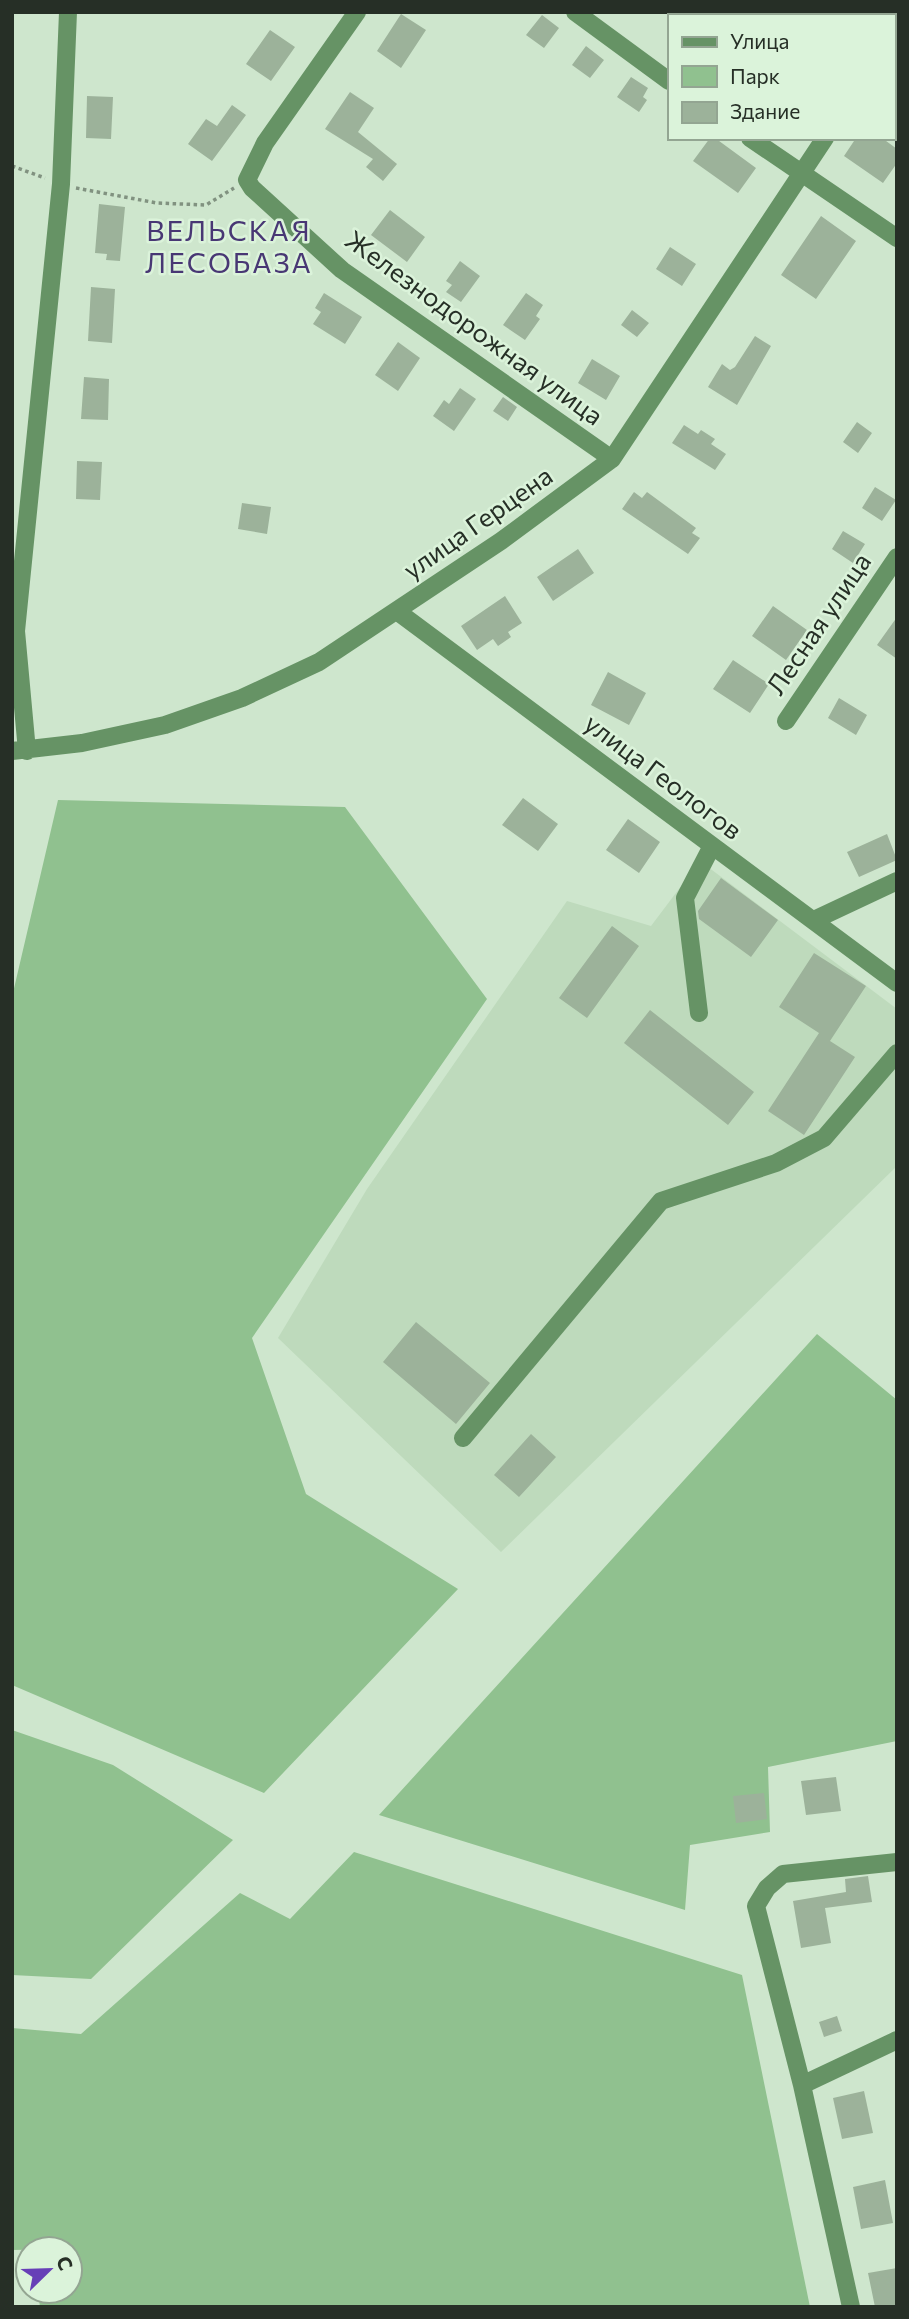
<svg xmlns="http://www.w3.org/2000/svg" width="909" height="2319" font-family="Commissioner,sans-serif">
	<rect width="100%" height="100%" fill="#cee6cd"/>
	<path fill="#bedabc" d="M700 861 897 1009V1166L501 1552 278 1338 367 1189 567 901 651 926Z"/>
	<path fill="#90c18f" d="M58 800 345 807 487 999 252 1338 306 1494 458 1589 264 1793 12 1685V997Z
		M817 1334 897 1400V1741L768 1767 770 1832 690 1845 685 1910 379 1815Z
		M12 1730 113 1765 233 1840 91 1979 12 1975Z
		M354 1852 742 1975 810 2307H40L38 2291H70V2249L12 2250V2028L81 2034 240 1893 290 1919Z"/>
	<path fill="#9cb29a" d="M401 14 426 30 401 68 377 51Z
		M542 15 559 28 544 48 526 35Z
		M270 30 295 47 271 81 246 64Z
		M586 46 604 60 590 78 572 65Z
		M631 77 648 88 643 97 647 100 639 112 617 97Z
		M350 92 374 108 358 132 397 164 383 181 366 167 373 159 325 129Z
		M87 96 113 97 111 139 86 138Z
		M232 105 246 115 212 161 188 144 206 119 217 126Z
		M710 138H715L756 168 738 193 693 161Z
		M856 138H882L897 149V163L883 183 844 156Z
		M99 204 125 207 120 261 106 260 107 254 95 253Z
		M390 210 425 237 407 262 371 235Z
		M821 216 856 241 816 299 781 275Z
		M670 247 696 264 682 286 656 269Z
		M460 261 480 276 461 302 446 292 452 285 446 281Z
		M91 287 115 289 112 343 88 341Z
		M324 293 362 317 345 344 313 324 321 312 315 308Z
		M526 293 543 305 536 316 540 319 525 340 503 325Z
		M632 310 649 323 637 337 621 325Z
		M755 336 771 346 737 405 708 387 722 364 730 370 735 367Z
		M398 342 420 358 398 391 375 375Z
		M592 359 620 376 606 400 578 383Z
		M84 377 109 379 108 420 81 419Z
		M460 388 476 399 454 431 433 416 444 400 449 404Z
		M503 397 517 407 508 421 493 411Z
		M857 422 872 433 858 453 843 442Z
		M684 425 698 434 701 430 715 439 711 444 726 454 715 470 672 443Z
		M77 461 102 462 100 500 76 499Z
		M875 487 896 500 882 521 862 508Z
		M634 492 642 498 647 492 696 528 692 533 700 538 688 554 622 509Z
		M242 503 271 507 267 534 238 529Z
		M843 531 865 544 853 563 832 549Z
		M578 549 594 573 553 601 537 577Z
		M505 596 522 623 508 632 511 637 498 646 493 639 477 650 461 626Z
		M773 606 807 630 786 660 752 636Z
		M897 617V659L877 645Z
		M733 660 769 684 750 713 713 689Z
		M608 672 646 693 629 725 591 705Z
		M839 698 867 715 856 735 828 718Z
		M523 798 558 824 538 851 502 825Z
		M628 819 660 842 639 873 606 850Z
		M887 834 897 860 859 877 847 852Z
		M721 878 778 920 751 957 699 919 698 911Z
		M612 926 639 946 587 1018 559 998Z
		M814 953 866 986 830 1041 855 1057 804 1135 768 1111 819 1033 779 1007Z
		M650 1010 754 1092 728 1125 624 1043Z
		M416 1322 490 1383 456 1424 383 1362Z
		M531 1434 556 1457 519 1497 494 1475Z
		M836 1777 841 1811 806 1815 801 1781Z
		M764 1793 767 1819 736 1823 733 1796Z
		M868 1876 872 1902 825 1908 831 1943 801 1948 793 1901 846 1892 845 1879Z
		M837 2016 842 2031 824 2037 819 2022Z
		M864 2091 873 2133 842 2139 833 2098Z
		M885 2180 893 2223 861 2229 853 2187Z
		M897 2268V2307H875L868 2273Z"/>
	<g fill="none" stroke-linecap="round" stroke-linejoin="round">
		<path stroke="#819280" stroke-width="3.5" stroke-dasharray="3.5 3.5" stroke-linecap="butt" d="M12 166 45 178
			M76 188 157 203 206 205 234 188"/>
		<path stroke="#669365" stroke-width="18" d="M357 12 265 143 247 180 252 188 342 270 612 459
			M575 12 669 81
			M893 40 897 35
			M750 138 897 238
			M398 612 897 983
			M786 721 897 557
			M12 751 82 743 165 725 242 698 319 662 501 541 612 459 825 138
			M27 751 16 631 61 184 68 12
			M814 920 897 881
			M699 1013 685 898 712 846
			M463 1438 661 1201 776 1163 824 1138 897 1053
			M802 2085 897 2040
			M851 2307 802 2085 756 1906 767 1888 783 1874 897 1862"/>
	</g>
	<g text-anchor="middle" stroke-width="5" stroke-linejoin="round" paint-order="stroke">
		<g font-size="26" fill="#262f26" stroke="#dbf3da">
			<text transform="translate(474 328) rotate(36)" y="9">Железнодорожная улица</text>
			<text transform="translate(478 523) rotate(-35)" y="9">улица Герцена</text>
			<text transform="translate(819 624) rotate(-56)" y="9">Лесная улица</text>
			<text transform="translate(663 777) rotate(37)" y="9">улица Геологов</text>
		</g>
		<g font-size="28" letter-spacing="2" fill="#483774" stroke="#dbf3da">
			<text x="229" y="241">ВЕЛЬСКАЯ<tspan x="229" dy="32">ЛЕСОБАЗА</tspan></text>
		</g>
	</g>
	<rect width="909" height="2319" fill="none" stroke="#262f26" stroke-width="28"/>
	<rect x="668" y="14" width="228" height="126" fill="#dbf3da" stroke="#93a592" stroke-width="2"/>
	<rect x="682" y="37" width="35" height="10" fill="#669365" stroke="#93a592" stroke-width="2"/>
	<text x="730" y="49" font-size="21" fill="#262f26">Улица</text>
	<rect x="682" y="66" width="35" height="21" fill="#90c18f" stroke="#93a592" stroke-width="2"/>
	<text x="730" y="84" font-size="21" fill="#262f26">Парк</text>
	<rect x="682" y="102" width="35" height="21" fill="#9cb29a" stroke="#93a592" stroke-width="2"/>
	<text x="730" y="119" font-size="21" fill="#262f26">Здание</text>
	<g transform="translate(49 2270) rotate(67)"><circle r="33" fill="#dbf3da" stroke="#93a592" stroke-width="2"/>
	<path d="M0-5L12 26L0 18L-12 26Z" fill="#673fb7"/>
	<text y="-10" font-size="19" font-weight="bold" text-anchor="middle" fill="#262f26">С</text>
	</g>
</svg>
